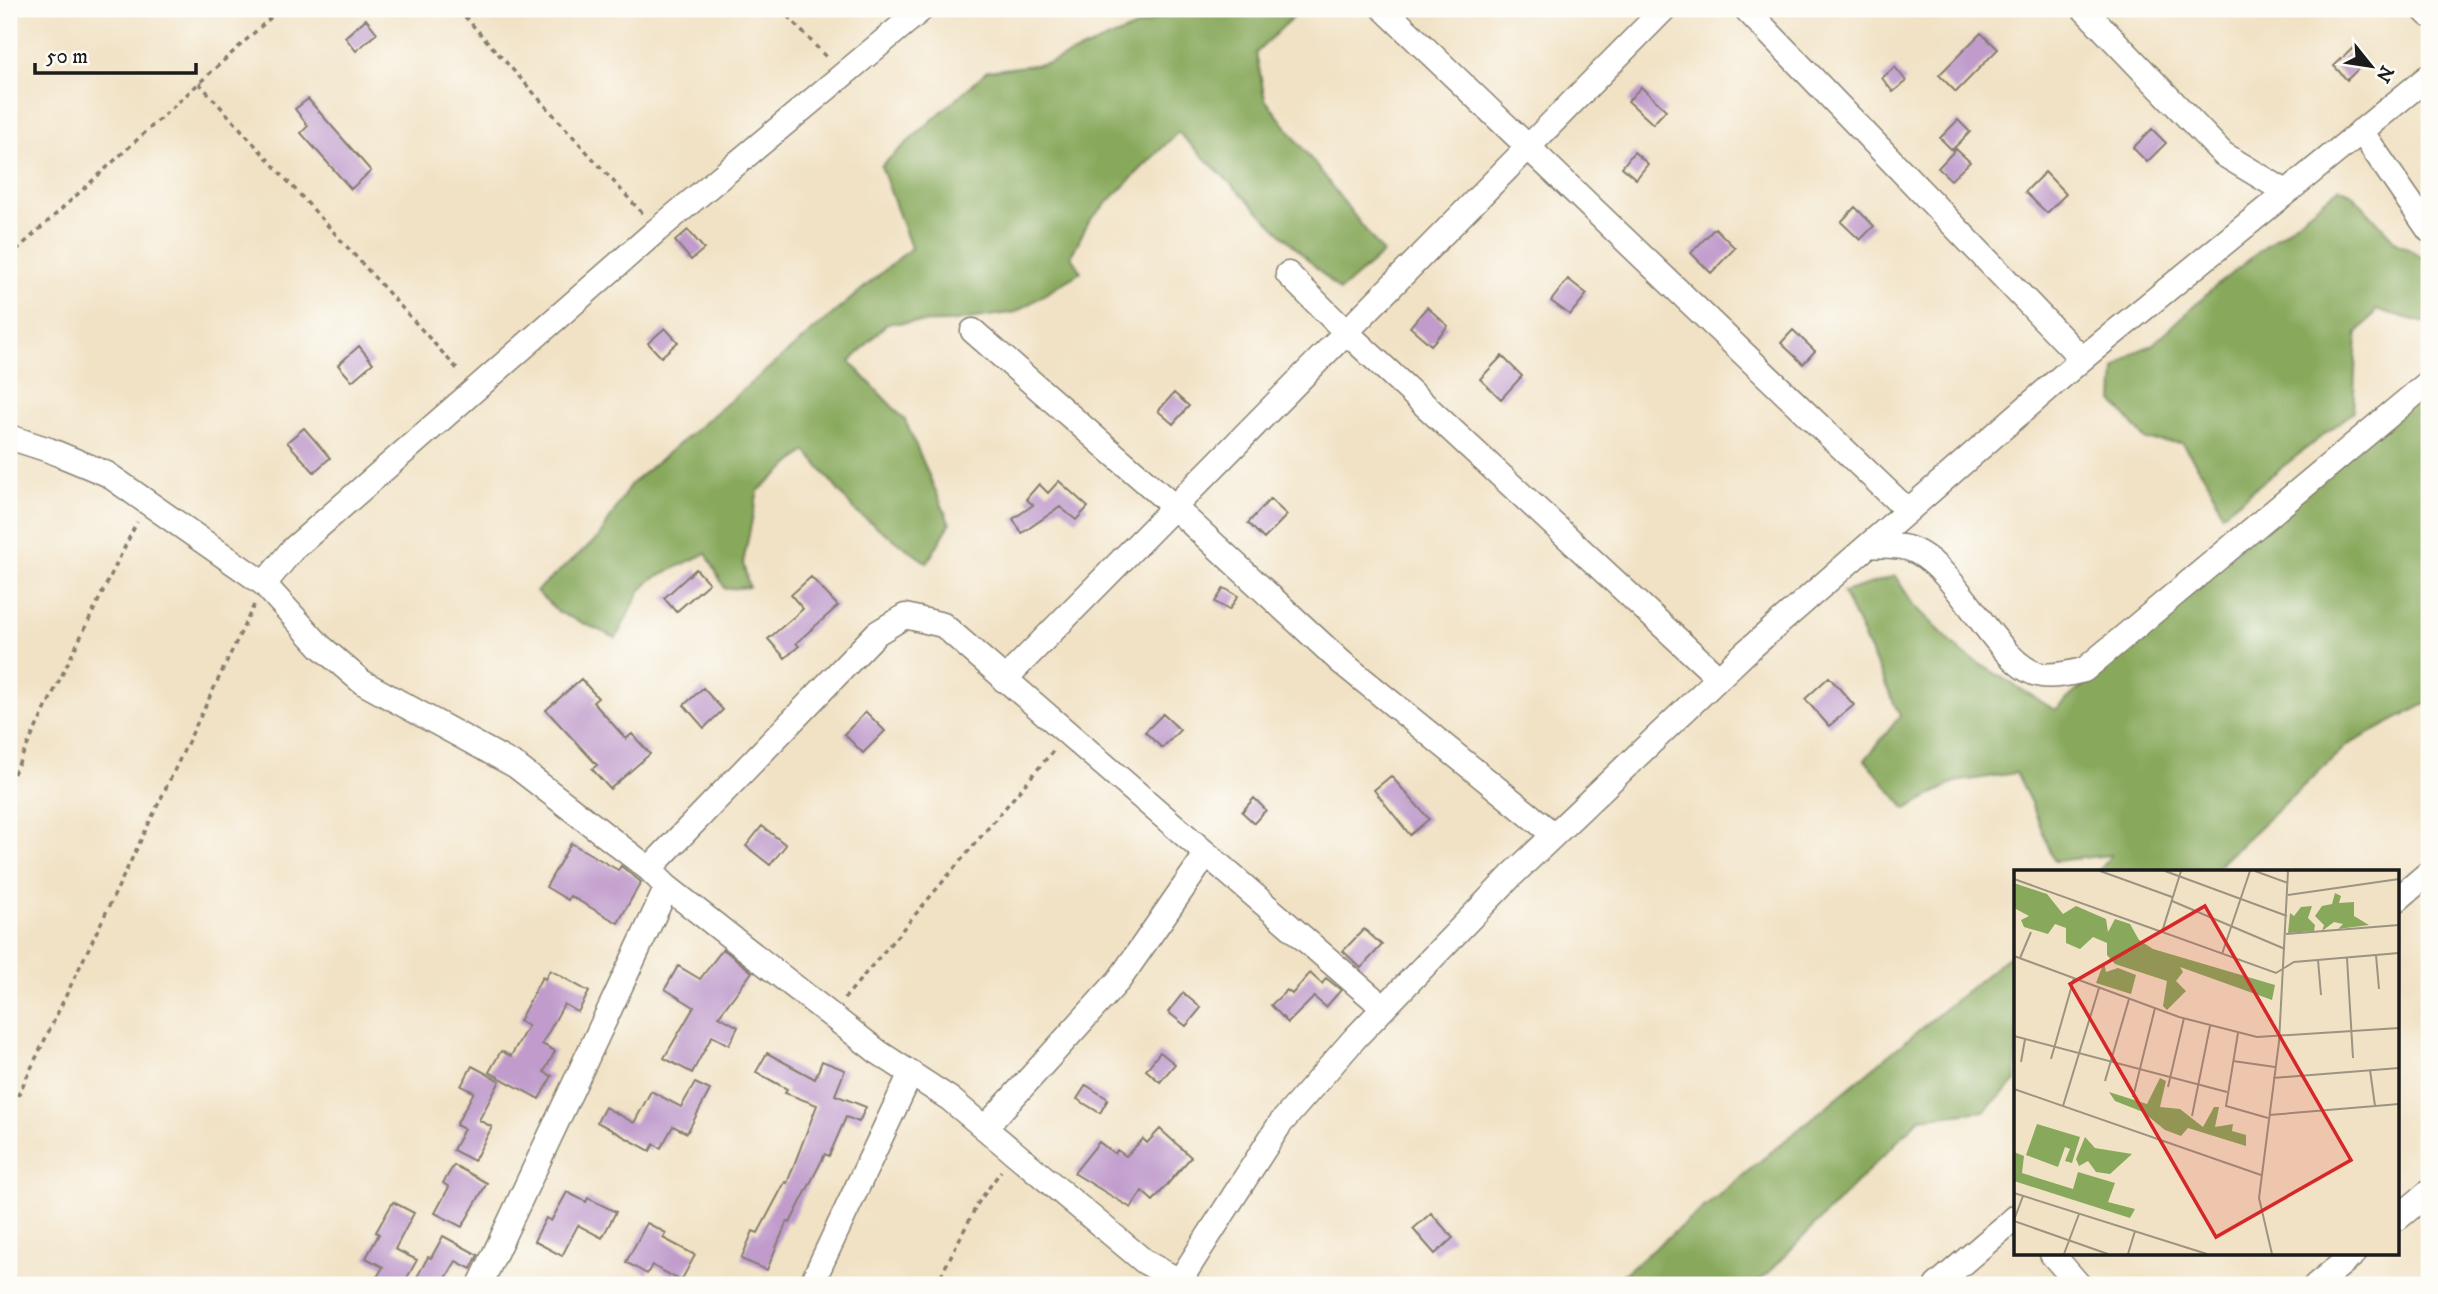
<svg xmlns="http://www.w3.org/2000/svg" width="2438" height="1294" font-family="'IM FELL DW Pica',serif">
	<rect width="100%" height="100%" fill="#fdfcf7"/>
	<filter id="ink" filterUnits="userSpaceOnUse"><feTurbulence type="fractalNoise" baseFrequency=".0143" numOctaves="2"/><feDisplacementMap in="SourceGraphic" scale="14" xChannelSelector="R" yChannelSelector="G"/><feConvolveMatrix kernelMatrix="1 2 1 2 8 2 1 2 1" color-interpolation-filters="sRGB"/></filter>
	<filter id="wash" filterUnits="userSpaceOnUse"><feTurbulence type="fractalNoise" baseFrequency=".00686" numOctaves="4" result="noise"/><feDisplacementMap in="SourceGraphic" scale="28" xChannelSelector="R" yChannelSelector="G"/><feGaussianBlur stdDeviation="1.57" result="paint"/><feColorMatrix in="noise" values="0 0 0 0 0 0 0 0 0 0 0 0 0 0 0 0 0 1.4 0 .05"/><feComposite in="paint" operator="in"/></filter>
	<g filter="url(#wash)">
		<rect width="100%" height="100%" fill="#f1e2c5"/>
		<path fill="#88a95c" stroke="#52623c" stroke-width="2" d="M1180 9H1301L1256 53 1265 99 1383 253 1340 291 1178 132 1089 221 1071 256 1081 272 1016 312 949 322 887 323 850 362 905 420 950 524 927 563 856 512 806 451 758 491 743 563 749 587 725 589 706 553 652 579 640 591 616 638 558 612 536 591 599 537 630 485 911 248 881 166 987 71 1049 63Z
			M2339 188 2351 193 2398 244 2429 260V324L2377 310 2357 333 2353 412 2222 514 2211 486 2182 443 2146 440 2113 401 2115 369 2135 352 2152 345 2217 285Z
			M2429 400V702L2346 746 2223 861 2215 872H2099L2111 855 2054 861 2032 805 2016 773 1955 782 1906 809 1865 760 1900 716 1843 592 1895 576 1914 605 1962 653 2055 710 2396 407Z
			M2016 950V1081L1984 1111 1920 1118 1756 1285H1610Z"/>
		<g id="blocks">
			<path fill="#c09bcc" d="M366 19 377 33 356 51 345 37Z
				M1981 33 1998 49 1956 92 1939 75Z
				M2353 48 2366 61 2347 80 2334 66Z
				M1895 67 1906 81 1893 92 1882 78Z
				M1641 87 1666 110 1653 124 1628 101Z
				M308 99 371 171 351 189 301 133 308 126 295 109Z
				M1958 120 1970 132 1952 150 1940 138Z
				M2152 129 2166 143 2147 162 2133 148Z
				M1956 149 1970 162 1951 180 1938 168Z
				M1634 152 1648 164 1636 179 1622 167Z
				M2045 172 2066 194 2047 213 2025 192Z
				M1855 207 1874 226 1860 240 1841 222Z
				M1715 228 1735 248 1711 273 1691 253Z
				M688 230 704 249 691 260 675 241Z
				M1568 279 1587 294 1570 315 1551 301Z
				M1427 307 1448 326 1431 345 1410 327Z
				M665 328 678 342 661 357 648 343Z
				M1793 330 1815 351 1803 364 1781 343Z
				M359 346 373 363 352 381 338 365Z
				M1502 356 1522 376 1501 399 1480 379Z
				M1174 393 1189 406 1173 424 1158 411Z
				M304 428 330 458 314 472 287 442Z
				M1059 481 1088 507 1076 520 1060 507 1022 533 1013 519 1033 505 1026 499 1039 484 1048 493Z
				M1270 499 1287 515 1264 539 1248 523Z
				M696 569 709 583 676 612 664 598Z
				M811 577 838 606 796 643 799 646 785 658 768 639 803 609 791 595Z
				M1224 588 1238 596 1229 610 1215 602Z
				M1829 677 1854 705 1829 726 1805 699Z
				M581 679 598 698 593 702 626 739 632 734 650 754 610 789 592 769 597 765 546 710Z
				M703 688 723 710 704 728 684 705Z
				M866 712 885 731 863 753 844 734Z
				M1163 714 1180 730 1162 748 1145 732Z
				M1391 776 1429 819 1410 835 1374 790Z
				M1254 798 1266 810 1254 823 1242 812Z
				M762 826 786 845 770 865 746 846Z
				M571 843 618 870 621 866 641 882 618 923 570 896 568 900 546 887Z
				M1364 929 1382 945 1361 968 1343 951Z
				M723 949 752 972 719 1016 738 1027 729 1045 712 1036 692 1073 664 1058 694 1007 665 989 678 966 700 979Z
				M550 970 589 992 578 1012 564 1004 542 1044 555 1051 544 1072 552 1076 539 1099 489 1072 501 1051 511 1056 528 1026 519 1021 542 977 545 979Z
				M1310 973 1322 984 1326 978 1341 990 1326 1007 1314 997 1288 1023 1271 1005 1287 990 1292 994Z
				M1183 993 1201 1008 1186 1026 1168 1012Z
				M1160 1052 1175 1064 1160 1082 1146 1070Z
				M767 1053 815 1079 822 1061 845 1070 835 1095 866 1107 859 1122 846 1117 829 1156 825 1154 790 1223 787 1221 767 1270 741 1259 753 1231 758 1233 785 1182 787 1183 817 1105 785 1093 787 1089 756 1072Z
				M472 1066 500 1081 479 1120 492 1127 474 1161 453 1150 464 1129 456 1125 474 1092 461 1086Z
				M695 1083 710 1090 687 1133 673 1126 661 1148 654 1144 650 1151 597 1122 605 1107 634 1123 651 1091 681 1107Z
				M1086 1085 1108 1099 1100 1113 1077 1099Z
				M1160 1129 1191 1157 1153 1201 1142 1191 1131 1208 1074 1173 1099 1142 1115 1154 1117 1150 1126 1156 1143 1139 1147 1143Z
				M454 1165 487 1183 462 1227 435 1213 449 1187 443 1183Z
				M567 1192 586 1202 588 1198 616 1212 602 1238 578 1225 562 1256 534 1241 546 1218 551 1221Z
				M393 1202 414 1213 395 1249 417 1260 403 1285H388L376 1279 383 1267 366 1258 379 1234 376 1232Z
				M1431 1213 1453 1238 1435 1254 1413 1229Z
				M647 1223 666 1233 663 1238 695 1255 681 1281 652 1265 647 1274 626 1262Z
				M443 1236 478 1255 471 1269 456 1261 442 1285H431L417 1277 428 1257 431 1258Z"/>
		</g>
	</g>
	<g filter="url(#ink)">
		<use href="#blocks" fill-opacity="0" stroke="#867f70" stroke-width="2"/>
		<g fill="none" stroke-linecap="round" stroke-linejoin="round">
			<g stroke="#867f70" stroke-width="27">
				<path id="minor" d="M1384 9 1908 511
					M1746 9 2082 359
					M2084 9 2223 154 2286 192
					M2423 9 2429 15
					M2361 131 2429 230
					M1288 274 1346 332 1719 678
					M973 331 1163 497 1341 662 1554 835
					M9 437 49 450 107 474 264 584 320 646 362 682 516 766 649 869 667 887 878 1052 950 1099 1145 1262 1187 1285
					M1869 545C1881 546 1895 545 1907 548 1957 562 1997 668 2041 675 2055 677 2071 673 2084 670L2429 382
					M264 584 292 550 657 230 922 9
					M1004 680 1664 9
					M649 869 877 633 905 616 943 625 1384 1008
					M2398 899 2426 875 2429 879
					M985 1128 1119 980 1206 855
					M2398 1218 2429 1192
					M2052 1254 2079 1285
					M480 1285 667 887
					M811 1285 911 1073
					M1177 1285 1280 1124 1355 1038 1511 876 1746 652 2082 359 2429 76
					M1937 1285 2016 1217
					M2316 1285 2354 1254"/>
			</g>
			<path stroke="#867f70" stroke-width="3.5" stroke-dasharray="5 5" stroke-linecap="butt" d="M458 9 642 213
				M781 9 828 59
				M199 83 460 372
				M9 257 280 9
				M9 783 137 522
				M844 999 1053 751
				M9 1114 254 605
				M936 1285 978 1203 1001 1171"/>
			<use href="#minor" stroke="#fff" stroke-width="24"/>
		</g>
	</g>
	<g transform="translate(2014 870)">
		<rect width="385" height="385" fill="#f1e2c5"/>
		<path d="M0 13 33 24 49 44 62 36 92 49 94 62 101 49 116 54 125 70 139 79 261 115 258 130 166 97 169 102 162 111 172 121 153 140 149 136 153 111 101 94 93 85V73L79 67 66 79 52 73V58L41 54 34 64 10 57 7 50 15 46 0 38ZM321 23 327 26 325 33 340 32V46L355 55 324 59 329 54 320 52 308 61 310 55 301 46 308 36 318 34ZM298 36 294 48 301 55 300 61 274 63 276 43 280 46 287 37ZM90 92 92 102 104 98 122 105 117 124 82 113ZM146 208 152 211 146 237 166 239 189 257 200 237H205L201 257 219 254 218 261 232 265V276L174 258 167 266 151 260 129 242 101 231 95 222 133 234ZM23 254 66 267 58 293 51 291 56 279 51 277 44 297 12 285ZM71 267 81 278 118 284 96 304 82 302 74 291 65 296 62 289ZM0 282 10 286 8 303 59 319 64 302 101 313 94 332 121 339 116 348 0 311Z" fill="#88a95c"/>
		<path fill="none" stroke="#9c9381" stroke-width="2" d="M86 1 158 27M151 1 273 46M167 1 148 62 262 103 280 92 385 83M241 1 274 13M0 9 148 62M274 25 385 9M158 31 271 79M272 64 385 55M208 84 236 1M362 85 365 119M0 86 165 147 243 167 385 158M6 88 17 62M333 88 339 188M304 90 307 125M224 163 212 236 254 248M0 166 213 222M37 189 60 108M219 191 261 197M7 192 11 169M356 200 361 236M259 208 385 198M91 211 115 129M154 217 170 148M0 219 247 305M119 227 141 138M49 236 85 118M255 245 385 234M178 246 196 156M0 323 193 384M0 350 9 326M0 351 94 384M50 384 65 344M114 384 121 361M258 384 245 328 265 172 274 1"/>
		<path fill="#d62828" fill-opacity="0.15" stroke="#d62828" stroke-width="3.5" d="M191 36 337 290 202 367 56 114Z"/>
		<rect width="385" height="385" fill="none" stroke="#1c1c1c" stroke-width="3.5"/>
	</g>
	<rect width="2438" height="1294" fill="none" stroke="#fdfcf7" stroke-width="35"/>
	<g transform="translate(2371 66) rotate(120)" stroke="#fdfcf7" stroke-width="5" paint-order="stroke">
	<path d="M0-5L12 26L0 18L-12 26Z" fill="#1c1c1c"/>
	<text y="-10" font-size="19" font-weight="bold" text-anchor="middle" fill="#1c1c1c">N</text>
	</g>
	<path d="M35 63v10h161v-10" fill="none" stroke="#1c1c1c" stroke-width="3.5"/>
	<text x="46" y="63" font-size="21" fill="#1c1c1c" stroke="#fdfcf7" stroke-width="5" paint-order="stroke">50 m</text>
</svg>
